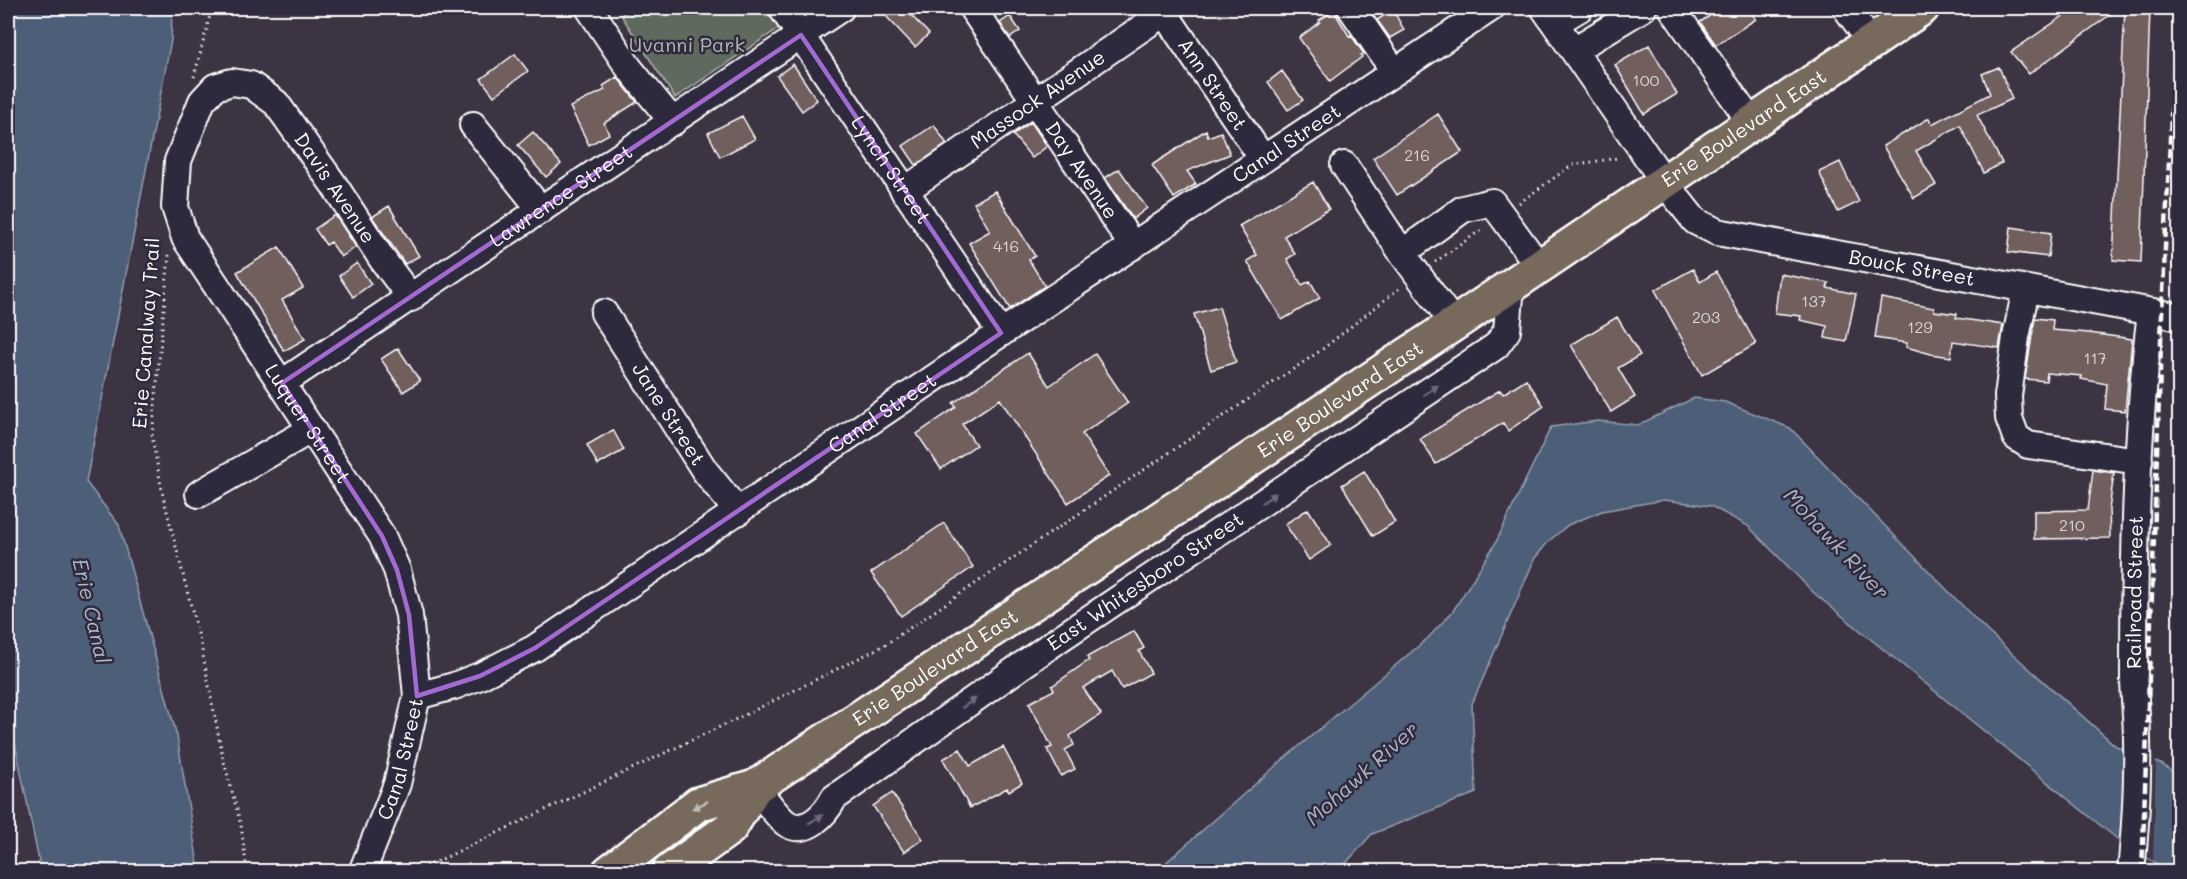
<svg xmlns="http://www.w3.org/2000/svg" width="2187" height="879" font-family="Mali,sans-serif">
	<rect width="100%" height="100%" fill="#3c3443"/>
	<filter id="ink" filterUnits="userSpaceOnUse"><feTurbulence type="fractalNoise" baseFrequency=".0167" numOctaves="2"/><feDisplacementMap in="SourceGraphic" scale="12" xChannelSelector="R" yChannelSelector="G"/><feConvolveMatrix kernelMatrix="1 2 1 2 8 2 1 2 1" color-interpolation-filters="sRGB"/></filter>
	<g filter="url(#ink)">
		<path fill="#60695d" stroke="#b0b4ae" stroke-width="1.5" d="M633 8H782L791 20 675 98 621 15Z"/>
		<path fill="#4d5f78" stroke="#949fae" stroke-width="1.5" d="M8 8H172L171 40 86 482 119 525 177 736 199 871H41L8 709Z
			M1694 398 1725 402 1790 428 1987 631 2116 746 2163 765 2179 777V871H2168L2116 838 1815 594 1748 526 1711 506 1664 500 1602 511 1568 525 1549 541 1535 558 1472 704 1476 793 1372 834 1339 871 1100 872 1162 866 1279 763 1428 638 1453 611 1495 544 1551 427 1598 421 1638 425Z"/>
		<path fill="#3c3443" d="M2130 748 2156 759 2153 861 2122 841Z"/>
		<path fill="#6f5e5c" stroke="#fff" stroke-width="1.5" d="M894 8H904L929 34 915 47 886 16Z
			M1722 8H1748L1756 19 1716 45 1700 22Z
			M2075 8H2119L2029 74 2011 52Z
			M2125 8H2150L2141 262 2113 260Z
			M1393 10 1404 30 1390 38 1377 20Z
			M1334 11 1349 36 1351 35 1364 54 1361 55 1362 57 1330 81 1299 38 1320 22 1319 20Z
			M1010 16 1020 31 1010 38 1000 23Z
			M1649 45 1677 94 1644 114 1615 65Z
			M515 54 528 71 494 96 481 79Z
			M793 64 817 100 802 111 777 76Z
			M1999 67 2012 99 1977 115 2002 163 1984 173 1960 125 1916 151 1936 185 1914 198 1883 146 1929 118 1932 124 1990 94 1982 74Z
			M1282 71 1303 100 1288 110 1268 82Z
			M617 77 637 102 604 123 609 134 589 145 570 107 605 90 603 86Z
			M1438 114 1462 152 1397 195 1373 158Z
			M742 116 755 139 720 157 708 133Z
			M1031 122 1047 146 1032 158 1013 135Z
			M934 125 947 144 916 165 903 146Z
			M1206 130 1208 137 1221 132 1230 154 1187 171 1196 184 1174 198 1152 165Z
			M533 132 561 164 546 177 518 145Z
			M1840 162 1859 202 1838 212 1819 172Z
			M1119 169 1147 208 1133 219 1105 178Z
			M1313 182 1329 209 1284 236 1295 254 1287 259 1302 285 1310 281 1320 298 1282 320 1247 261 1257 255 1239 226Z
			M995 191 1035 256 1029 260 1045 286 1010 309 969 243 990 231 974 203Z
			M389 206 419 256 405 264 372 217Z
			M335 215 356 247 341 257 331 242 326 245 315 229Z
			M2011 227 2051 233 2048 257 2008 252Z
			M279 247 303 288 282 300 305 339 284 351 237 272Z
			M357 263 371 284 353 297 339 276Z
			M1693 269 1700 282 1716 272 1756 344 1702 375 1655 290Z
			M1780 274 1829 283 1827 288 1856 294 1846 342 1825 338 1827 326 1800 320 1801 316 1775 313Z
			M1881 298 1934 308V311L1957 314 1956 318 2003 325 1999 348 1953 341 1951 357 1931 354 1906 347 1907 343 1875 338Z
			M1219 307 1236 362 1211 370 1194 314Z
			M1617 317 1640 355 1618 368 1635 397 1611 412 1571 345Z
			M2035 318 2053 320 2052 330 2089 333 2132 339 2125 411 2105 409 2107 384 2081 379 2082 376 2047 373 2046 381 2025 379Z
			M398 348 420 381 403 392 381 359Z
			M1028 353 1049 386 1095 354 1128 403 1082 434 1109 476 1068 503 1000 399 962 424 976 445 941 469 917 434 956 407 953 403Z
			M1526 379 1544 406 1508 431 1503 423 1436 464 1420 439 1500 390 1503 394Z
			M613 430 624 450 598 465 587 445Z
			M2093 470 2114 473 2109 510 2110 538 2034 539V511L2088 510Z
			M1364 471 1395 522 1373 536 1342 485Z
			M1308 509 1331 545 1309 560 1285 524Z
			M944 523 973 567 901 616 871 573Z
			M1134 631 1144 648 1139 651 1151 673 1122 689 1112 671 1083 688 1101 714 1070 736 1074 745 1065 750 1075 769 1061 776 1047 749 1052 747 1029 703 1054 690 1052 686 1089 660 1087 657Z
			M1003 747 1022 783 1009 791 1007 788 970 808 943 759 960 749 970 766Z
			M892 793 923 839 904 852 873 806Z"/>
		<g fill="none" stroke-linecap="round" stroke-linejoin="round">
			<g stroke="#fff" stroke-width="30">
				<g id="minor">
					<path d="M589 8 629 68 673 122"/>
					<path id="s1" d="M782 8 1001 333"/>
					<path id="s2" d="M972 8 1133 246"/>
					<path id="s3" d="M1161 8 1263 159"/>
					<path d="M1351 8 1394 71"/>
					<path id="s4" d="M1544 8 1665 183 1695 221 1717 232 2180 317"/>
					<path d="M1672 8 1752 124"/>
					<path d="M1846 8 1871 42"/>
					<path d="M1555 23 1580 8"/>
					<path d="M1574 50 1643 8"/>
					<path d="M473 125 541 210"/>
					<path d="M1344 165 1402 253 1454 324"/>
					<path id="s5" d="M904 191 1171 8"/>
					<path d="M1402 253 1463 209 1492 202 1538 265"/>
					<path d="M2026 289 2016 337 2008 396 2009 418 2016 437 2028 445 2139 461"/>
					<path id="s6" d="M411 298 382 259 334 185 276 103 251 85 232 82 215 87 202 101 178 161 175 207 185 238 382 536 397 570 409 615 417 696"/>
					<path id="s7" d="M604 313 705 471 738 512"/>
					<path id="s8" d="M282 383 841 8"/>
					<path d="M199 494 312 429"/>
					<path id="s9" d="M755 787C764 797 776 816 786 823 806 837 826 813 834 798L1062 637 1496 346 1507 331 1511 285"/>
					<path id="s10" d="M362 872 397 784 417 696 454 686 480 676 535 648 1001 333 1491 8"/>
					<path id="s11" d="M2131 872C2135 831 2138 780 2137 739 2137 718 2134 697 2134 676 2134 554 2136 432 2151 312"/>
				</g>
			</g>
			<g stroke="#fff" stroke-width="38">
				<g id="major">
					<path id="s12" d="M755 787 1454 324C1610 217 1767 114 1922 8"/>
				</g>
			</g>
			<g stroke="#fff" stroke-width="38">
				<path id="highway" d="M609 872 698 804 755 787
					M669 872 730 828 755 787"/>
			</g>
			<path stroke="#fff" stroke-width="3" stroke-dasharray="1.5 4.5" stroke-linecap="butt" d="M194 77 212 8
				M1519 203 1572 165 1618 158
				M169 255 152 437 163 496 201 645 223 758 241 825 247 872
				M1435 262 1484 228
				M415 872 749 713 883 646 1320 351 1401 287"/>
			<use href="#minor" stroke="#2f2a3d" stroke-width="26"/>
			<use href="#major" stroke="#77695c" stroke-width="33"/>
			<use href="#highway" stroke="#77695c" stroke-width="33"/>
			<path stroke="#fff" stroke-width="4.5" stroke-dasharray="9 4.5" stroke-linecap="butt" d="M2142 872 2162 314 2176 8"/>
		</g>
		<defs><path id="oneway-solid" d="M-6-.8H1V-3.2L6.5 0L1 3.2V.8H-6Z" transform="scale(1.5)"/></defs>
		<g fill="#6d6a77">
			<use href="#oneway-solid" transform="translate(1431 390) rotate(-34)"/>
			<use href="#oneway-solid" transform="translate(1269 498) rotate(-34)"/>
			<use href="#oneway-solid" transform="translate(969 703) rotate(-35)"/>
			<use href="#oneway-solid" transform="translate(816 819) rotate(-30)"/>
		</g>
		<use fill="#c2bcb6" href="#oneway-solid" transform="translate(700 805) rotate(154)"/>
	</g>
	<path fill="none" stroke="#a36bd2" stroke-width="4.5" stroke-linejoin="round" d="M801 35 1001 333 535 648 480 676 417 696 409 615 397 570 382 536 282 383Z"/>
	<g text-anchor="middle" stroke-width="5" stroke-linejoin="round" paint-order="stroke">
		<g font-size="16" fill="#dbd7d6">
			<text x="1646" y="86">100</text>
			<text x="1417" y="161">216</text>
			<text x="1006" y="252">416</text>
			<text x="1814" y="307">137</text>
			<text x="1706" y="323">203</text>
			<text x="1920" y="333">129</text>
			<text x="2095" y="364">117</text>
			<text x="2072" y="531">210</text>
		</g>
		<g font-size="20" fill="#b0b4ae" stroke="#2f2a3d">
			<text x="687" y="52">Uvanni Park</text>
		</g>
		<g font-size="20" fill="#fff" stroke="#2f2a3d">
			<text dy="7" stroke="none"><textPath href="#s3" startOffset="92">Ann Street</textPath></text>
			<text dy="7" stroke="none"><textPath href="#s5" startOffset="162">Massock Avenue</textPath></text>
			<text dy="7" stroke="none"><textPath href="#s12" startOffset="1188">Erie Boulevard East</textPath></text>
			<text dy="7" stroke="none"><textPath href="#s10" startOffset="1218">Canal Street</textPath></text>
			<text dy="7" stroke="none"><textPath href="#s1" startOffset="195">Lynch Street</textPath></text>
			<text dy="7" stroke="none"><textPath href="#s2" startOffset="196">Day Avenue</textPath></text>
			<text transform="translate(335 188) rotate(56)" y="7">Davis Avenue</text>
			<text dy="7" stroke="none"><textPath href="#s8" startOffset="336">Lawrence Street</textPath></text>
			<text dy="7" stroke="none"><textPath href="#s4" startOffset="484">Bouck Street</textPath></text>
			<text transform="translate(146 333) rotate(-86)" y="7">Erie Canalway Trail</text>
			<text dy="7" stroke="none"><textPath href="#s12" startOffset="702">Erie Boulevard East</textPath></text>
			<text dy="7" stroke="none"><textPath href="#s7" startOffset="120">Jane Street</textPath></text>
			<text dy="7" stroke="none"><textPath href="#s10" startOffset="732">Canal Street</textPath></text>
			<text dy="7" stroke="none"><textPath href="#s6" startOffset="690">Luquer Street</textPath></text>
			<text dy="7" stroke="none"><textPath href="#s9" startOffset="488">East Whitesboro Street</textPath></text>
			<text dy="7" stroke="none"><textPath href="#s11" startOffset="280">Railroad Street</textPath></text>
			<text dy="7" stroke="none"><textPath href="#s12" startOffset="216">Erie Boulevard East</textPath></text>
			<text dy="7" stroke="none"><textPath href="#s10" startOffset="120">Canal Street</textPath></text>
		</g>
		<g font-size="21" font-style="italic" fill="#afb7c2" stroke="#2f2a3d">
			<text transform="translate(1836 544) rotate(47)" y="7">Mohawk River</text>
			<text transform="translate(91 611) rotate(77)" y="7">Erie Canal</text>
			<text transform="translate(1362 774) rotate(-42)" y="7">Mohawk River</text>
		</g>
	</g>
	<rect width="2187" height="879" fill="none" stroke="#2f2a3d" stroke-width="30"/>
	<rect x="15" y="15" width="2157" height="849" fill="none" stroke="#fff" stroke-width="2" filter="url(#ink)"/>
</svg>
